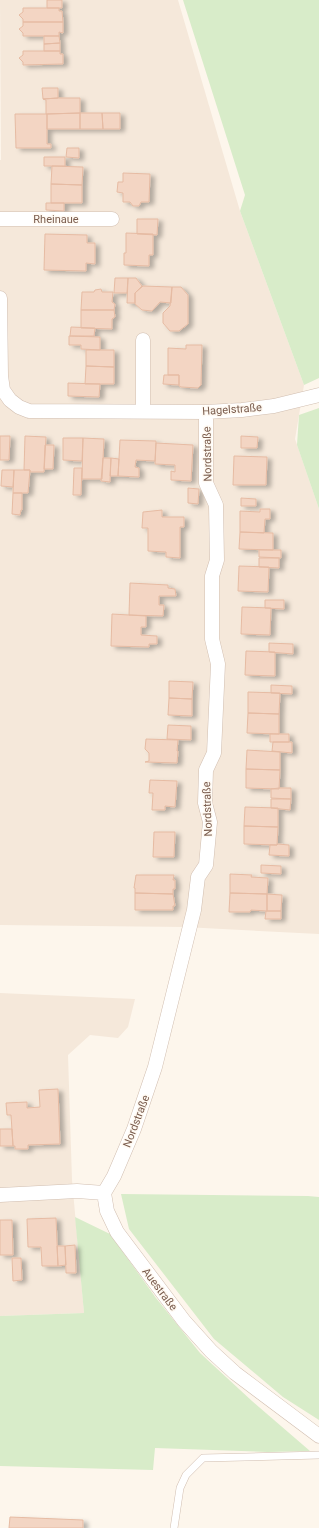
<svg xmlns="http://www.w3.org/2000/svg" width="319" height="1528" font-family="Roboto,sans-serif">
	<defs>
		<filter id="shadow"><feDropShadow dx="4.5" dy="2.5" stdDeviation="2" flood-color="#0004"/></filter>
	</defs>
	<rect width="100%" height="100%" fill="#fdf6ec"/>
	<path fill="#f5e8da" d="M0 0H178L240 211 304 385 295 439 319 509V934L184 927 0 925V160H1Z
		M0 993 135 999 128 1027 118 1038 90 1035 68 1055 72 1180 84 1313 0 1316Z"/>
	<path fill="#d8ecc9" d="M183 0H319V378L304 385 240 211 245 195Z
		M319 408V509L297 445 299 415Z
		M121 1194 308 1196 319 1197V1420L283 1397 214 1339 129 1229Z
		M75 1217 110 1234 156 1298 200 1353 252 1401 310 1451 268 1452 155 1448 153 1470 0 1466V1316L84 1313Z"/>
	<path fill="#f3d5c3" stroke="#e6bba3" filter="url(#shadow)" d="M47 0H62V8H47Z
		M23 8H59V11H62L63 22H23V19L19 15 23 12Z
		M23 22H63V33L59 32V36H23V33L19 29 23 26Z
		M44 36H59L60 43 44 44Z
		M60 43V51H44V44Z
		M23 51H60V54H63V64L23 65V62L19 58 23 55Z
		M42 88H58V98L43 99Z
		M58 98H80V113L46 114V100L43 99Z
		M80 113V129H47V114Z
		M80 113H102L103 129H80Z
		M102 113H120V129H103Z
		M15 114H47V144H51V148H16Z
		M67 148H79V158L66 157Z
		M44 157H65V166H44Z
		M52 166 83 167 82 185 51 184Z
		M123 173 150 174 149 202H141L139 206H133L130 202H123V193L117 192 118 182H123Z
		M51 184 82 185V203H51Z
		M46 203H64V211L46 210Z
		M137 219H158L157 235 137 234Z
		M126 233 153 234V255H149V266L124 265V253H126Z
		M45 234 87 235V243H95V264L86 263V271L44 270Z
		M115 278H128L127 293H114Z
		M128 278H136L142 286 135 293V303H127Z
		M143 286 172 287 171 303 160 302 152 311 142 310 135 304V293Z
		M172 287H181L188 295V324L179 331H170L163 323V313L170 306Z
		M101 289 102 292H113L112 302 115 304 114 310H81L82 292H94L95 290Z
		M81 310H114L115 317 112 319V329L81 328Z
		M71 327 95 328 94 336H70Z
		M69 336 100 337V350L81 349V345H69Z
		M186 345H202L201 385 198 388 181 387 179 386V375H168V348L186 349Z
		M86 350H114V367L86 366Z
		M86 366 114 367V384H85Z
		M164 375H179V385L163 384Z
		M68 383 100 384 99 397 68 396Z
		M0 436H10L9 460H0Z
		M25 436 46 437 44 472H30V470H24Z
		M241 436 258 437 257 448H241Z
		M63 438H83L82 461 63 460Z
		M83 438 104 439 102 479H82Z
		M120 440 156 441 155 461 136 460 135 467 139 468V477L118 476Z
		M156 443 193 445 191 481 171 480V471L175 472V465L155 464Z
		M45 445H54L53 469H44Z
		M234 456 267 457 266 485H233Z
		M103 458H111L110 482 101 481Z
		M111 458 119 459 118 476H110Z
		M74 468H82L81 495H73Z
		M2 470H14L13 487 1 486Z
		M14 470H30L28 493H13Z
		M188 488 199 489 198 504 188 503Z
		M13 493H22V510H21L20 515 12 514Z
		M241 498 256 499V506H241Z
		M260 509H270V519H265L264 533 240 532V511L260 512Z
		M162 510V517H184V527H180V558L166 557V552L148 551V528H142L143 512Z
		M240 532 273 533V550L239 549Z
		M259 550H281V558L259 557Z
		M259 558H279V568L259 567Z
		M239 566 269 567 268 592 238 591Z
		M130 583 168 585V588L175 589 176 596H159V605H164L163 616 129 615Z
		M265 600H284V609L265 608Z
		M242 607 271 608 270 635 241 634Z
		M112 614 146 616V627H141V635L157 636V644H149V647L111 646Z
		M269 643 293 644V654L269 652Z
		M246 651 275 652V676L245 675Z
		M169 681 193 682 192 699 169 698Z
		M271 685 292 686V694L271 693Z
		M248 692 280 693 279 714 248 713Z
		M169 698 192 699V716L168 715Z
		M248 713 279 714V734L247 733Z
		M168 725 191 726V740L167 739Z
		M270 734H289V742H270Z
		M146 739 178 740 177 751H178L177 763 145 762 149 761V753L145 749Z
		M273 742H292V753L272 751Z
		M247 750 280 752V770L246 769Z
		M246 769 280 770 279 789 246 788Z
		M150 780 177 781 175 807 165 806V810H152L153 793H149Z
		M279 788H291V799L271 798V789Z
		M271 799H291L290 810 271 808Z
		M245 807 278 808V827L244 826Z
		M244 826 278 827 277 845 244 844Z
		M154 832H175L174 857H153Z
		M278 844 289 845V856L269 855 270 845H277Z
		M261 865 281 866V874L261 873Z
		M230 874 252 875 251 877 268 878 267 894 230 893Z
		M136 875H174L173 880H175V889H173V894L135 893V888H134Z
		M135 893 173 894 175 906H173V910H135Z
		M230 893 267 894V911L251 910 250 912H229Z
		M267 894 282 895 281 911H267Z
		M266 911H281V919H265Z
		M58 1089 60 1144 28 1145V1149H15V1146H13L11 1115H7L6 1103 27 1102V1108L40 1107 39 1090Z
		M0 1129H12L13 1146H0Z
		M56 1218 58 1266H42L41 1247H28L27 1219Z
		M0 1220H12L13 1255H0Z
		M75 1245 76 1273H66L65 1246Z
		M57 1246H65L66 1265 58 1266Z
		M12 1258H21L22 1280 13 1281Z
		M10 1517 83 1520V1528H9Z"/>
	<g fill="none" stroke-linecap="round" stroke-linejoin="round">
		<g stroke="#d1beb0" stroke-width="8">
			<path id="lane" d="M174 1528 180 1488 186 1475 203 1458 319 1455"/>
		</g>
		<g stroke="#d1beb0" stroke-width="15">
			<path id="street" d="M0 219H112
				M0 298 1 376 3 390 10 400 19 407 29 411 206 412 242 410 274 406 319 395
				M143 411V340
				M104 1193 114 1176 134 1129 155 1067 194 910 198 877 206 865 210 822 205 803 206 770 214 753 218 664 212 639V576L217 560 216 505 206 483V412
				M104 1193 107 1211 117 1232 184 1321 211 1351 235 1373 319 1436
				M0 1195 77 1191 104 1193"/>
		</g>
		<use href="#lane" stroke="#fff" stroke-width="7"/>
		<use href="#street" stroke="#fff" stroke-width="14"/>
	</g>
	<g text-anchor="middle" stroke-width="3" stroke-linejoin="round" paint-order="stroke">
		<g font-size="11" fill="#7a5c4d" stroke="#fffaf3">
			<text x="56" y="223">Rheinaue</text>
			<text transform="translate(232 409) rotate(-4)" y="4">Hagelstraße</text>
			<text transform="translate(207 454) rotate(-91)" y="4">Nordstraße</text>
			<text transform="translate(207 809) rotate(-92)" y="4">Nordstraße</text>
			<text transform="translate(136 1121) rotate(-69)" y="4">Nordstraße</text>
			<text transform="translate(160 1289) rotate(53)" y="4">Auestraße</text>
		</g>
	</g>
</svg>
